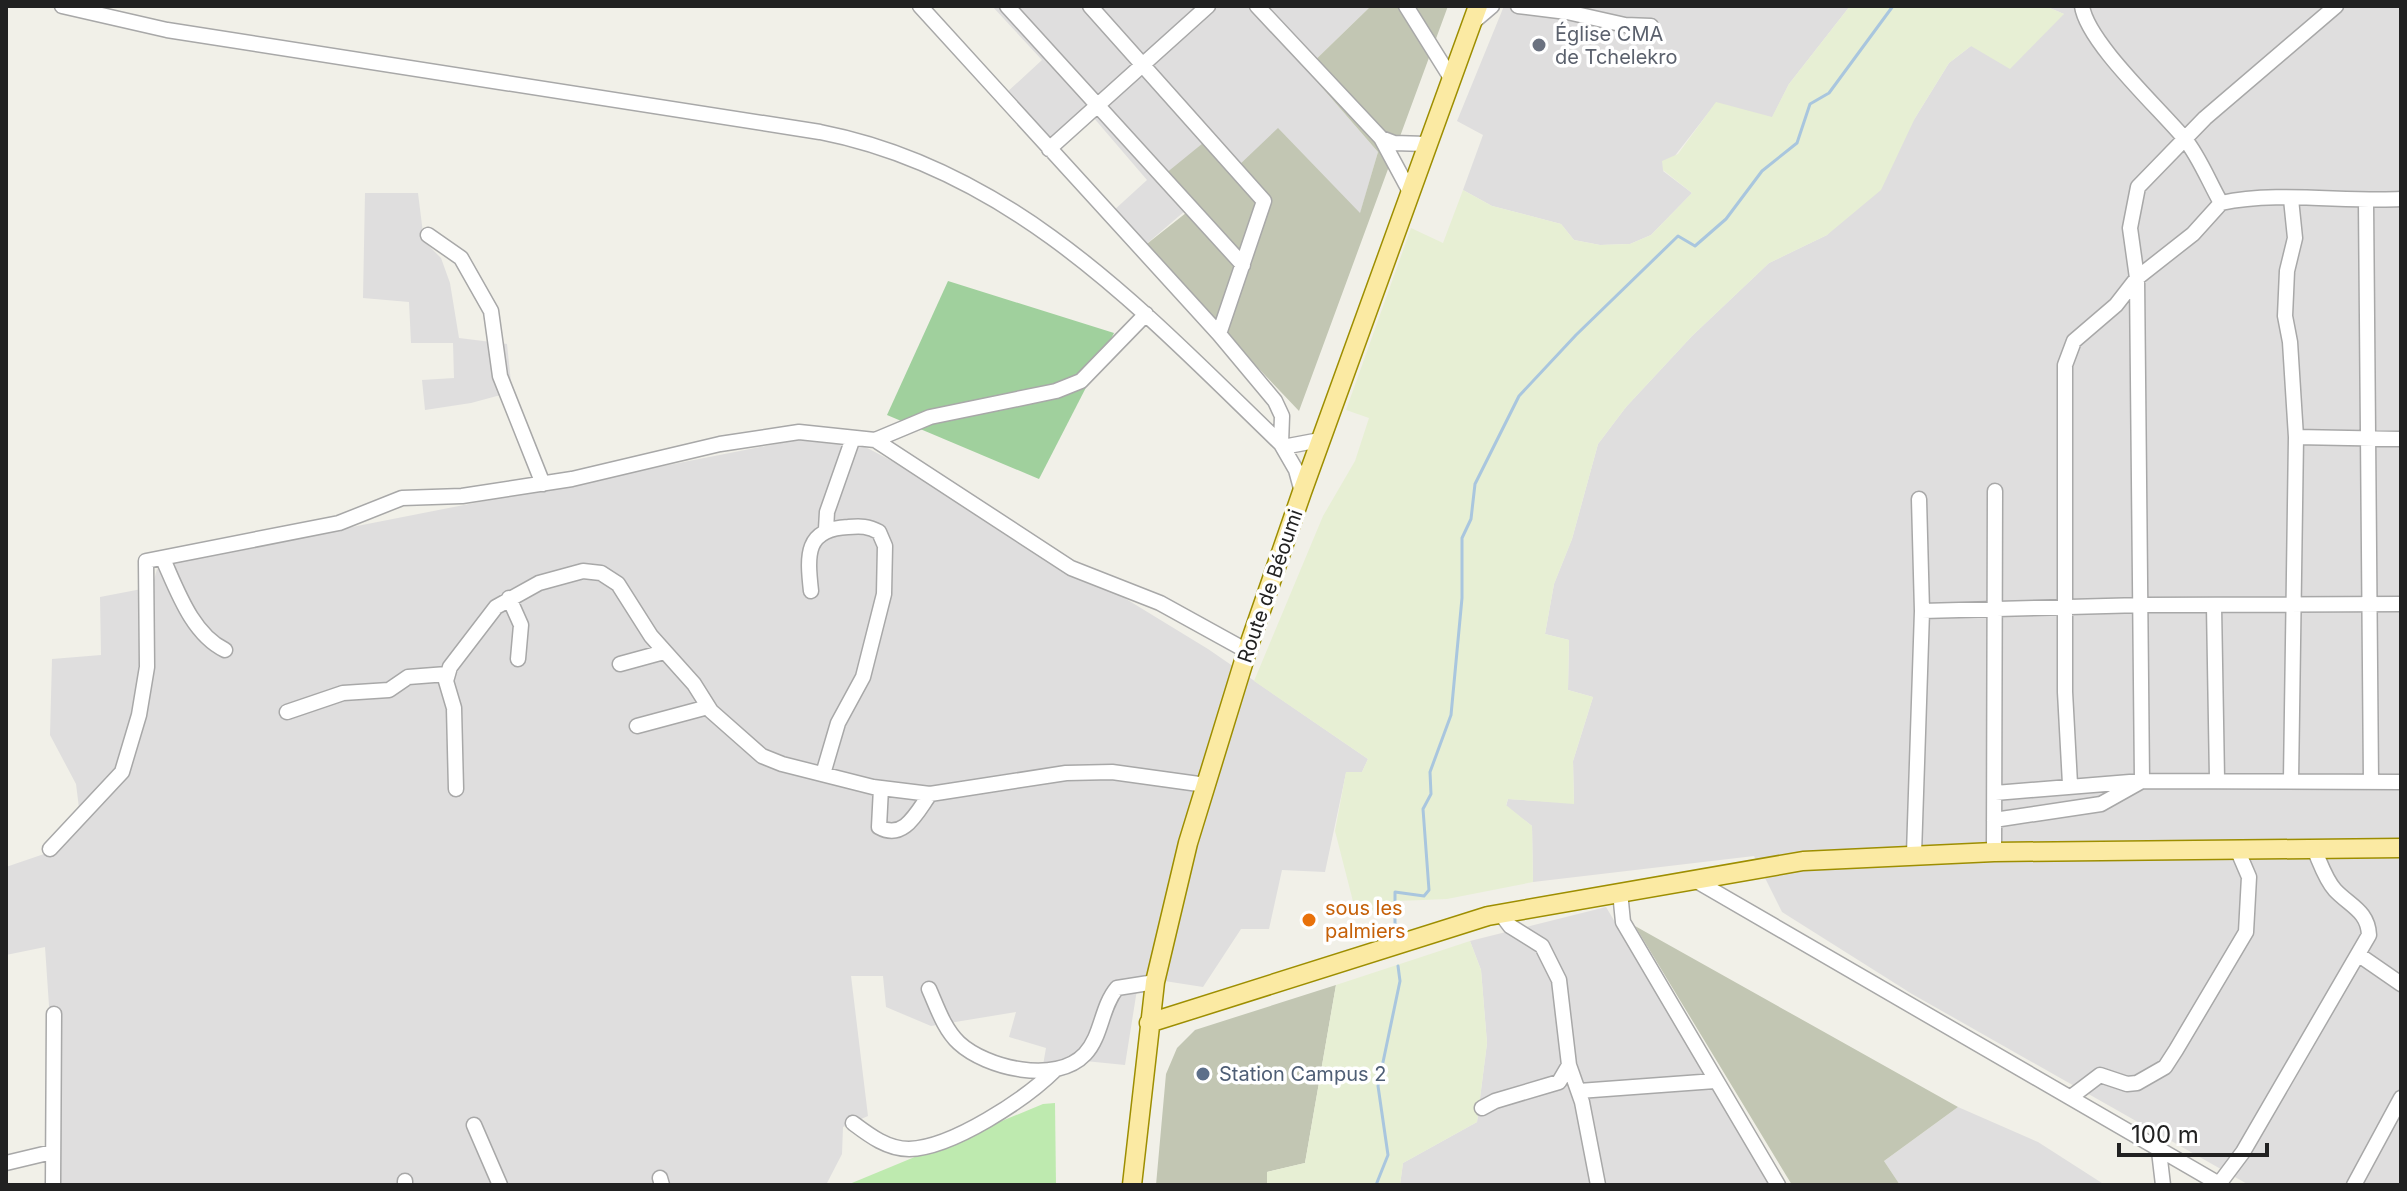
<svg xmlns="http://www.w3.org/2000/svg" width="2407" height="1191" font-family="Inter,sans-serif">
	<rect width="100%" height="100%" fill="#f1f0e8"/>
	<path fill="#dfdede" d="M992 6H1371L1306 69 1378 152 1360 214 1235 168 1143 247 1112 212 1147 180 1093 117 1054 148 1005 94 1042 60Z
		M1504 6H1850L1789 84 1772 118 1716 103 1663 171 1692 193 1651 235 1630 244 1600 245 1574 240 1561 224 1492 206 1463 190 1483 135 1457 121Z
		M2045 6H2401V1185H2249L1912 994 1782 912 1754 856 1533 882 1532 826 1506 806 1508 799 1574 803 1573 761 1593 697 1568 690 1569 640 1545 634 1554 584 1572 539 1598 444 1626 407 1692 336 1769 263 1827 235 1915 118 1949 63 1971 46 2064 14Z
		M365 193H418L424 241 441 258 450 283 459 338 507 344 512 392 471 403 425 410 422 380 454 378 453 343H411L409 302 363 298Z
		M801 439 854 441 951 492 1208 649 1368 759 1362 772 1346 773 1325 872 1282 870 1269 929H1241L1203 987 1139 977 1125 1065 1085 1061 1042 1071 1046 1048 1009 1037 1016 1012 931 1026 886 1007 883 976H851L868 1116 843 1127 842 1154 826 1185H56L57 1123 45 947 6 955V867L44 854 79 808 76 784 50 735 52 659 101 655 100 597 152 587 157 569 173 562Z
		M1606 907 1772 1185H1400L1403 1163 1477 1122 1487 1043 1481 970 1470 941Z
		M1958 1107 2038 1142 2105 1185H1900L1884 1161Z"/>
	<path fill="#c2c6b3" d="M1371 6H1448L1299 411 1143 247 1191 209 1165 174 1208 139 1236 168 1278 128 1360 213 1378 152 1306 69Z
		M1635 926 1958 1107 1884 1161 1900 1185H1792Z
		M1336 985 1305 1163 1267 1172V1185H1156L1166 1074 1177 1048 1195 1030Z"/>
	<path fill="#e7efd4" d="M1850 6H2045L2064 14 2010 69 1971 46 1949 63 1915 118 1881 190 1827 235 1769 263 1692 336 1626 407 1598 444 1572 539 1554 584 1545 634 1569 640 1568 690 1593 697 1573 761 1574 804 1508 799 1506 805 1532 826 1533 882 1447 899 1398 901 1357 917 1335 831 1346 772H1362L1368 759 1254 681 1323 516 1355 461 1369 418 1346 410 1411 228 1443 243 1463 190 1492 206 1561 224 1574 240 1600 245 1630 244 1651 235 1692 193 1663 170 1662 161 1678 154 1716 102 1772 117 1789 84Z
		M1470 941 1481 970 1487 1043 1477 1122 1403 1163 1400 1185H1267V1172L1305 1163 1336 985Z"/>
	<path fill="#beeaaf" d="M1055 1103 1056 1185H847L1043 1104Z"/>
	<path fill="#a0d09d" d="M948 281 1114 333 1039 479 887 415Z"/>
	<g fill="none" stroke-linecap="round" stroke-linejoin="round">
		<path stroke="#a9c6de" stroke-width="3" d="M1395 924V892L1424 896 1429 890 1423 809 1431 794 1430 772 1451 715 1462 598V538L1471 519 1475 484 1519 396 1576 335 1678 236 1695 246 1726 219 1762 171 1797 143 1810 104 1829 93 1893 6
			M1376 1185 1388 1155 1378 1086 1400 981 1398 966"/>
		<g stroke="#a8a8a8" stroke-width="17">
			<path id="minor" d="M62 6 167 30 820 132C1015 170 1145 313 1281 444L1296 470 1302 492
				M920 6 1219 334 1275 401 1282 416 1281 444
				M1007 6 1243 265
				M1090 6 1264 201 1219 334
				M1257 6 1381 138 1409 190
				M1406 6 1451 78
				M1518 6 1567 12 1625 25 1651 26
				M2082 6C2087 42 2159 108 2184 138 2199 156 2209 182 2221 203
				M1472 23 1492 6
				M1381 138 1394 143 1426 144
				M1049 149 1208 6
				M2366 202 2371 782
				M428 235 461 258 491 311 500 376 543 484
				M2296 437 2401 439
				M875 440 930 417 1056 391 1081 381 1146 314
				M1283 447 1320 440
				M826 529 827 512 853 438
				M163 559C177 590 192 634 225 650
				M811 591C807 555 805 529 848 527 861 526 868 526 879 532L885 546 884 594 863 677 838 723 823 774
				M509 598 521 625 518 659
				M2214 606 2217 779
				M1922 611 2143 605 2401 604
				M620 664 664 652
				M287 712 343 693 389 690 408 677 447 674
				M637 726 708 707
				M2291 780 2296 437 2290 342 2285 316 2287 271 2295 238 2291 199
				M2070 784 2065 692V365L2074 341 2116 305 2137 278 2193 234 2221 203C2278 191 2342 202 2401 199
				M881 788 879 827C904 841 917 812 930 794
				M456 789 454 708 446 681 450 667 496 607 539 583 583 571 601 573 618 584 651 636 694 684 711 711 762 756 782 764 873 787 930 794 1066 773 1112 772 1206 785
				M1995 793 2142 781 2401 782
				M1994 820 2101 804 2142 781 2137 278 2130 228 2138 187 2205 118 2336 6
				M50 849 122 772 139 715 147 667 146 561 339 523 402 498 462 496 572 479 720 444 799 432 875 440 1071 568 1160 603 1247 651
				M1994 852 1995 491
				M1914 854 1922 611 1919 499
				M1693 879 2221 1185
				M1620 892 1623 922 1778 1185
				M2359 955 2401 984
				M929 989C937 1007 944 1029 959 1043 986 1068 1056 1085 1085 1054 1102 1036 1101 1007 1117 988L1155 982
				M1569 1065 1582 1102 1598 1185
				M1579 1091 1715 1081
				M2071 1097 2100 1075 2127 1084 2137 1083 2165 1067 2176 1050 2246 932 2249 877 2237 849
				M1482 1108 1495 1101 1559 1082 1569 1065 1559 980 1542 946 1510 926 1501 914
				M853 1123C869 1135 887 1149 909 1149 952 1148 1026 1099 1056 1069
				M474 1125 500 1185
				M2159 1151 2163 1185
				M6 1163 52 1152
				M660 1178 662 1185
				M405 1181V1185
				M2219 1184 2243 1152 2369 935C2368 911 2350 906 2335 890 2325 879 2320 862 2314 849
				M53 1185 54 1014
				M2354 1185 2401 1098"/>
		</g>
		<g stroke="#9d8e01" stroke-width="21">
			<path id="major" d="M1149 1023 1488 916 1803 861 1994 852 2401 848
				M1132 1185 1155 982 1188 843 1247 651 1302 492 1478 6"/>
		</g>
		<use href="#minor" stroke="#fff" stroke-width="14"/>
		<use href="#major" stroke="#fbeaa3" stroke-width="18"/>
	</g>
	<circle fill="#6b7280" stroke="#fff" stroke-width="3" cx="1539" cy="45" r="8"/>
	<circle fill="#e8710a" stroke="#fff" stroke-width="3" cx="1309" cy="920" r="8"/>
	<circle fill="#5c6f8a" stroke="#fff" stroke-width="3" cx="1203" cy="1074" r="8"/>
	<g text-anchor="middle" stroke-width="7" stroke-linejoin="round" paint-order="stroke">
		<g font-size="20" fill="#5b616d" stroke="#fff" text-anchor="start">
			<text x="1555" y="41">Église CMA<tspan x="1555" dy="23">de Tchelekro</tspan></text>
		</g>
		<g font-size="20" fill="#212121" stroke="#fff">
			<text transform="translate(1270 586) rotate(-71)" y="7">Route de Béoumi</text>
		</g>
		<g font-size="20" fill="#c56008" stroke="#fff" text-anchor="start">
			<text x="1325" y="915">sous les<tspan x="1325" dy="23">palmiers</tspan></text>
		</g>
		<g font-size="20" fill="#4e5e75" stroke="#fff" text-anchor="start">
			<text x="1219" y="1081">Station Campus 2</text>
		</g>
	</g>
	<rect width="2407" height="1191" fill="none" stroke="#212121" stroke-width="16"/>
	<path d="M2119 1143v12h148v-12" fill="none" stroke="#212121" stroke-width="4"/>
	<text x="2131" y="1143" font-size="24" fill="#212121" stroke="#ffffff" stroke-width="6" paint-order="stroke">100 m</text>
</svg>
